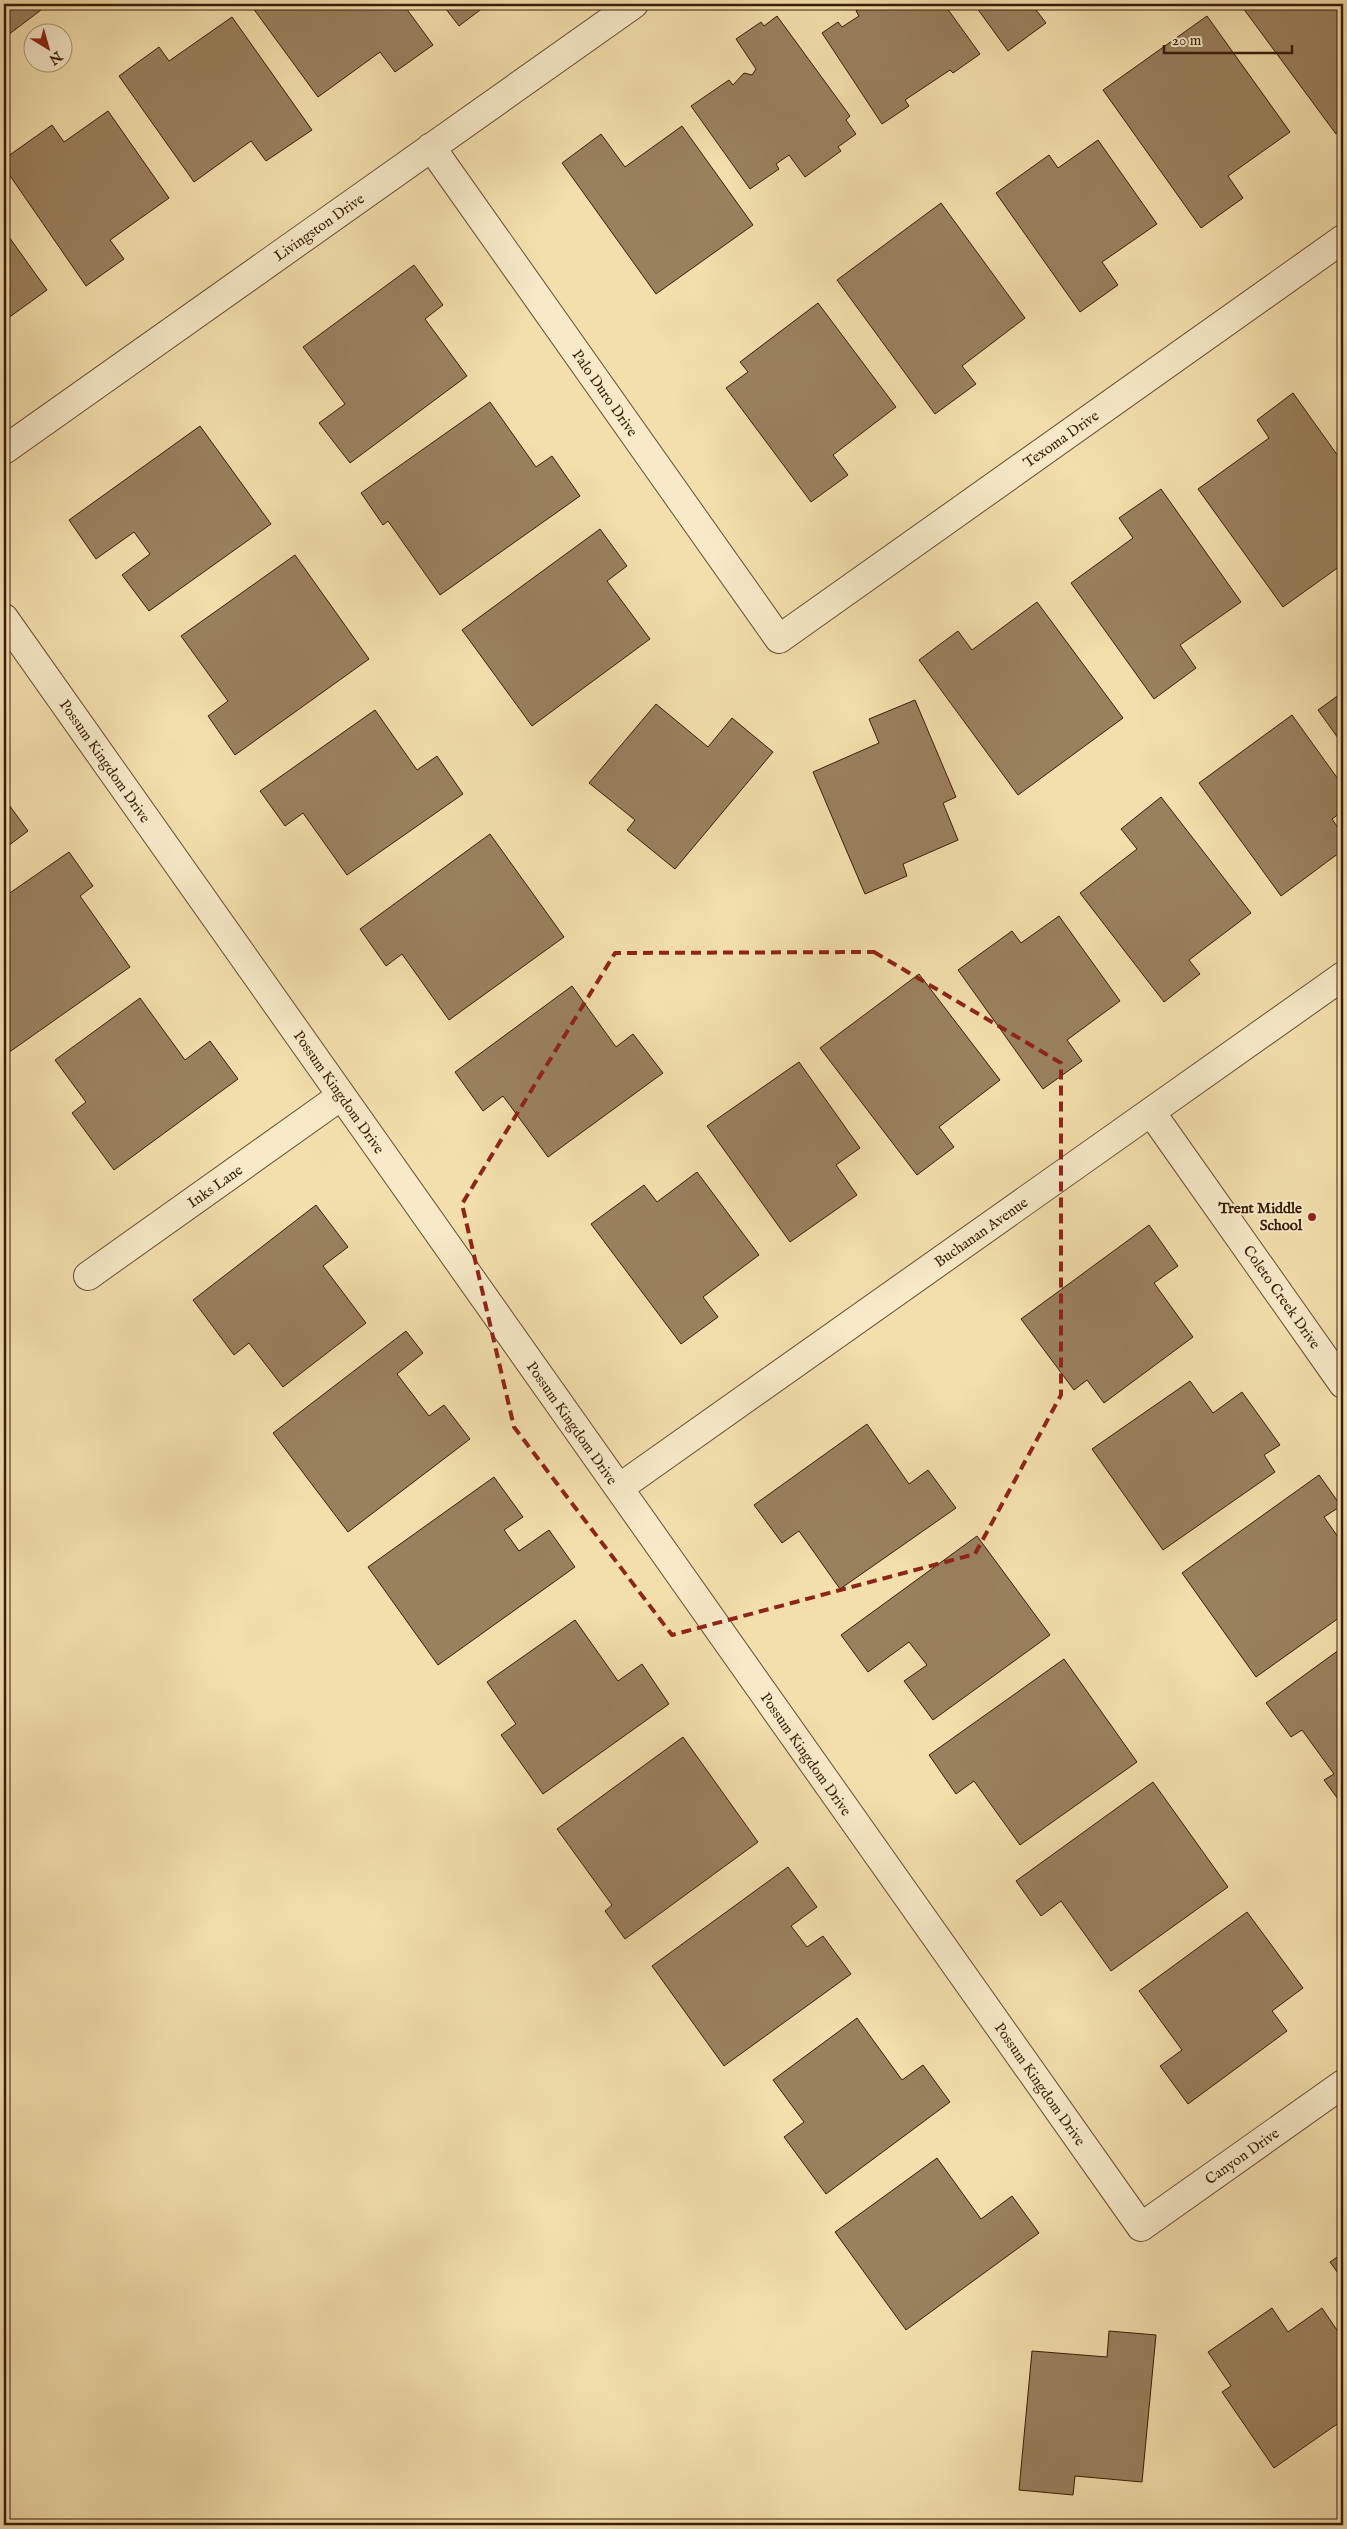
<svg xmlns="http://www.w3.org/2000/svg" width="1347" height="2529" font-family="'IM FELL English',serif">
	<rect width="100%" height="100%" fill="#f2dfac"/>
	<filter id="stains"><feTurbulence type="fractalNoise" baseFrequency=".004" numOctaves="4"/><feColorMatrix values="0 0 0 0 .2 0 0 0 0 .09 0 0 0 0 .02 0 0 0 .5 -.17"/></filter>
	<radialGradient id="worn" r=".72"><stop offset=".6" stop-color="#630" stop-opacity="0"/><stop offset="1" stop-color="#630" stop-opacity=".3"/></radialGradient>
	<path fill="#9a815e" stroke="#3a1c09" d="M4 4H37L41 10 4 38Z
		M250 4H403L433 45 395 72 380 52 318 97Z
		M442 4H488L459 26Z
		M867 4H944L980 54 953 73 950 70 905 100 909 106 882 124 822 33 838 22 842 27 859 16 856 11Z
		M974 4H1037L1033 6 1046 23 1008 51Z
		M1240 4H1343V128L1336 134Z
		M777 16 850 116 846 120 856 134 838 147 841 151 805 177 789 155 776 164 779 169 750 189 691 106 729 80 733 85 744 73 752 75 756 69 736 39 761 22 764 26Z
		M1207 16 1290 132 1228 176 1243 198 1201 228 1103 90Z
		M232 17 312 130 266 161 251 141 194 182 119 76 159 47 169 61Z
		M108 111 169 198 110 240 124 259 86 286 4 167V159L52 125 64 142Z
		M682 126 753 225 656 294 562 163 601 134 625 167Z
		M1098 140 1157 224 1102 262 1118 285 1080 312 996 193 1049 155 1058 168Z
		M941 203 1025 318 962 366 976 384 935 414 837 280Z
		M4 230 47 290 4 321Z
		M414 265 443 305 425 319 467 376 350 463 319 423 345 404 303 347Z
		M818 303 896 407 833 455 848 475 811 502 726 388 748 372 740 362Z
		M1293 393 1343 463V564L1283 607 1198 489 1269 438 1257 420Z
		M490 402 536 467 552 456 580 496 440 595 388 521 383 525 361 493Z
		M200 426 271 524 149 611 122 575 150 554 134 532 96 559 69 520Z
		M1161 489 1241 602 1180 645 1196 668 1154 699 1071 583 1133 538 1119 518Z
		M600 529 627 566 607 581 650 639 532 726 462 630Z
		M295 555 369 659 235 755 208 716 228 701 181 636Z
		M1037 602 1123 718 1018 795 919 660 958 631 972 650Z
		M1343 692V745L1318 710Z
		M915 700 956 797 943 803 958 840 903 864 907 876 865 894 813 772 879 743 869 719Z
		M656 704 708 747 732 718 773 752 675 869 627 830 635 820 589 783Z
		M375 710 417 770 437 756 463 794 347 875 303 813 285 826 260 791Z
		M1292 715 1343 786V811L1332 819 1343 835V850L1281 896 1199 783Z
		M1161 797 1251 913 1189 960 1200 974 1164 1002 1080 893 1137 849 1121 829Z
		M4 798 28 831 4 849Z
		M490 834 564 937 449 1020 402 954 386 966 360 929Z
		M69 852 93 886 80 896 130 967 8 1053 4 1048V897Z
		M1059 916 1120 1001 1067 1040 1082 1061 1043 1089 958 970 1012 931 1021 943Z
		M919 974 1000 1080 939 1127 954 1147 917 1175 820 1048Z
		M572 986 616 1047 633 1034 663 1073 548 1157 503 1096 483 1111 455 1072Z
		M140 998 185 1060 210 1041 238 1079 114 1170 72 1113 86 1102 55 1060Z
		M799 1062 860 1148 836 1165 857 1195 790 1242 707 1126Z
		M697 1172 759 1255 703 1297 718 1317 681 1344 591 1224 644 1185 657 1202Z
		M316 1205 348 1247 323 1266 366 1323 283 1387 249 1343 234 1355 193 1300Z
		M1149 1225 1178 1266 1154 1283 1193 1337 1104 1403 1087 1380 1074 1390 1021 1319Z
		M406 1331 423 1353 397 1374 429 1416 444 1405 470 1439 348 1532 273 1433Z
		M1190 1381 1213 1413 1242 1392 1280 1445 1264 1455 1275 1472 1163 1550 1092 1449Z
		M867 1424 909 1484 928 1470 956 1508 840 1589 799 1531 782 1543 754 1505Z
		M1319 1475 1341 1506 1324 1517 1343 1544V1615L1256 1677 1182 1573Z
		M494 1477 523 1517 504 1530 519 1551 549 1530 575 1567 438 1665 368 1567Z
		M977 1536 1050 1635 933 1720 904 1681 927 1665 909 1642 868 1672 841 1635Z
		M575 1620 618 1681 642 1664 669 1704 543 1794 501 1735 516 1724 487 1682Z
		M1343 1647V1806L1324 1780 1334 1774 1302 1730 1291 1737 1266 1703Z
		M1064 1659 1137 1762 1020 1845 974 1781 956 1794 929 1755Z
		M683 1737 758 1842 625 1939 605 1911 612 1905 557 1829Z
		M1153 1782 1228 1887 1111 1971 1061 1901 1041 1916 1016 1881Z
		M788 1867 817 1907 791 1926 807 1947 823 1936 851 1974 724 2066 652 1966Z
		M1247 1912 1303 1988 1272 2011 1287 2031 1188 2104 1160 2066 1182 2050 1139 1991Z
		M857 2018 902 2080 923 2065 950 2102 826 2194 784 2137 804 2122 773 2080Z
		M937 2158 981 2219 1012 2196 1039 2233 906 2330 835 2232Z
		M1343 2253V2280L1330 2262Z
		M1272 2308 1288 2332 1322 2308 1343 2339V2420L1274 2468 1222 2392 1231 2386 1208 2352Z
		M1109 2331 1156 2335 1142 2482 1075 2476 1073 2495 1019 2490 1032 2351 1107 2357Z"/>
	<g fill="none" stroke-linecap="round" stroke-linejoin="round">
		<g stroke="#684d32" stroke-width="30">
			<path id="minor" d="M431 147 779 639 1343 239
				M4 450 634 4
				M4 618 1141 2227 1343 2084
				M1151 1112 1343 1384
				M88 1276 341 1096
				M619 1488 1343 976"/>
		</g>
		<use href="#minor" stroke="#f7eac9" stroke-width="28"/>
	</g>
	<path fill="none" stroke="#8f2418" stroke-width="4" stroke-dasharray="10 6" stroke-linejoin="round" d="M874 952 1061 1063V1395L975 1554 672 1635 514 1427 462 1204 615 953Z"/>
	<circle fill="#8f2418" stroke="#f7eac9" stroke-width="2" cx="1312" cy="1217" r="5"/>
	<g text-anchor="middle" stroke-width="4" stroke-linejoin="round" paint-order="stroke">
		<g font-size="15" fill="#3a1c09" stroke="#f7eac9">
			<text transform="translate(319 227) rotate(-35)" y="5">Livingston Drive</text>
			<text transform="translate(605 393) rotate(55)" y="5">Palo Duro Drive</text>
			<text transform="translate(1061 439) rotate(-35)" y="5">Texoma Drive</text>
			<text transform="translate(105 761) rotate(55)" y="5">Possum Kingdom Drive</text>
			<text transform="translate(339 1092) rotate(55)" y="5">Possum Kingdom Drive</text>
			<text transform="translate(215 1186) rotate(-35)" y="5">Inks Lane</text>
			<text transform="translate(981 1232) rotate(-35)" y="5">Buchanan Avenue</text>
			<text transform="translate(1282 1297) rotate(55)" y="5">Coleto Creek Drive</text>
			<text transform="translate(572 1423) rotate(55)" y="5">Possum Kingdom Drive</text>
			<text transform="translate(806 1754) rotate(55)" y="5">Possum Kingdom Drive</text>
			<text transform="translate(1040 2084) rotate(55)" y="5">Possum Kingdom Drive</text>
			<text transform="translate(1242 2156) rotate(-35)" y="5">Canyon Drive</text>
		</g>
		<g font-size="15" font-weight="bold" fill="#3a1c09" stroke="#f7eac9" text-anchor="end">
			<text x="1302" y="1213">Trent Middle<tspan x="1302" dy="17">School</tspan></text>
		</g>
	</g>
	<rect width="1347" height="2529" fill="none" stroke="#f2dfac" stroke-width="20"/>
	<rect x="5" y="5" width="1337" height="2519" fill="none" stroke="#3a1c09" stroke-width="2.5"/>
	<rect x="10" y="10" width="1327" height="2509" fill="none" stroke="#3a1c09"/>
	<g transform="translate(48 48) rotate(143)"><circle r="24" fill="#f7eac9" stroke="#ab987c"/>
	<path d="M0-4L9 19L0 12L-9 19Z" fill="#8f2418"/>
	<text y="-8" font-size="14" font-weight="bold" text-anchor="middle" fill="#3a1c09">N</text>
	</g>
	<path d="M1164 45v8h128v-8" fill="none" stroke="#3a1c09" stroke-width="2.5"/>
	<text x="1172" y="45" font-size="15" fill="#3a1c09" stroke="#f7eac9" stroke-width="4" paint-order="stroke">20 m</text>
	<rect width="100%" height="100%" filter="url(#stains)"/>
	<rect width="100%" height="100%" fill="url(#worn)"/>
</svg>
